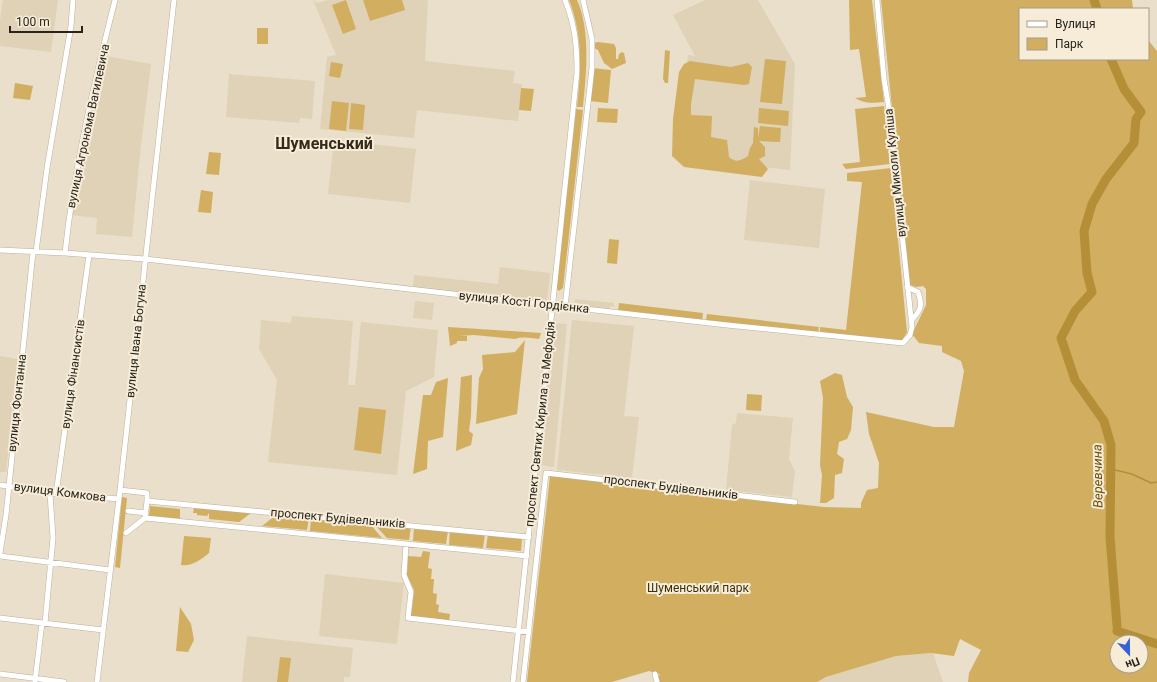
<svg xmlns="http://www.w3.org/2000/svg" width="1157" height="682" font-family="Roboto,sans-serif">
	<rect width="100%" height="100%" fill="#e9dfcb"/>
	<path fill="#dfd2b7" d="M3 0H58L51 52 0 46V20Z
		M313 0 317 3 328 0H428L425 61 515 71 513 83 522 84 518 121 417 110 414 138 320 129 327 57 336 55Z
		M705 0H758L795 64 790 170 675 158 688 55 695 56 673 15Z
		M105 56 151 64 141 145 132 237 96 234 97 218 71 215 84 145Z
		M229 74 315 81 312 119 300 118 299 123 226 117Z
		M334 140 416 149 410 203 328 194Z
		M750 180 825 189 819 248 744 240Z
		M500 267 550 273 547 301 413 286 414 275 498 284Z
		M575 299 614 303V307L610 306V309L575 306Z
		M415 301 434 303 432 320 413 318Z
		M292 316 353 321 348 385H355L361 322 438 330 434 377 406 391 397 475 268 462 277 380 259 349 261 320 291 323Z
		M572 320 634 326 624 416 639 417 632 478 557 470Z
		M554 323 567 324 554 467 541 465Z
		M0 356 18 359 6 472H0Z
		M737 413 793 418 789 459 795 471 792 497 726 490 732 425 736 423Z
		M325 574 404 583 397 644 319 636Z
		M247 636 353 648 350 677H344V682H242Z
		M933 653 943 682H817L820 679 896 656Z"/>
	<path fill="#d2ae60" fill-rule="evenodd" d="M346 0 356 29 343 34 332 5Z
		M363 0H402L405 10 370 21Z
		M569 0H577C591 31 586 74 583 107H577C581 70 583 35 569 0Z
		M849 0H872L884 102C873 103 865 104 855 98L866 97 859 49 850 50Z
		M881 0H1132L1133 9H1020V59H1148V40L1157 51V682H968L969 673 981 650 960 639 954 656 931 653 896 656 826 677 817 682H659L657 676 660 675 659 674 649 671 612 682H527L550 476 824 507 861 508V503L867 490 878 488 879 463 869 434 866 412 934 427H954L964 371 961 361 942 352V346L919 343 912 334 926 305V289L923 286 916 287 910 285ZM1117 642H1141V666H1117Z
		M257 28H268V44H257Z
		M598 42 614 44 616 48V59H618L619 54 622 52 624 53 626 63 612 69 604 63 598 50 594 48V43Z
		M665 50 670 51 668 83H665L663 79Z
		M765 59 786 61 782 104 760 102Z
		M690 61 731 67 748 63 752 67 749 84 744 85 695 79 691 104V115L712 116 711 137 727 140 729 157C736 163 740 161 748 156L750 148 753 143 754 127 758 128V138L760 126 781 128 780 142 759 141 765 147V156L759 159 768 169 762 177 684 167 672 156 673 119 679 72 684 64Z
		M331 62 343 64 340 78 329 76Z
		M592 68 611 70 608 103 589 101Z
		M15 83 33 86 30 100 13 98Z
		M521 88 534 89 531 111 519 110Z
		M332 101 349 103 346 131 329 129Z
		M351 103 365 105 363 130 349 129Z
		M884 106 890 164 846 169 842 164 860 162 855 109Z
		M598 108 618 109 617 123 597 122Z
		M759 108 789 111 788 126 758 123Z
		M576 109 583 110 563 288 559 291 556 288Z
		M209 152 221 153 219 175 206 174Z
		M891 168 907 332 902 341 820 334V327L846 330 862 182 847 181V173Z
		M201 190 213 192 211 213 198 212Z
		M609 239 619 240 617 264 607 263Z
		M619 303 703 313 702 321 618 311Z
		M707 314 819 327 818 334 706 320Z
		M448 327 541 333 539 339C531 338 523 336 515 339L474 335 458 336H467V341H457V343L450 346Z
		M525 340 517 414 476 424 479 378 483 369 482 355 515 352Z
		M835 373 842 375 847 397 853 407 851 430 847 439 839 442 837 454 844 459 842 473 835 475 834 498 826 503H820L822 475 820 465 823 398 820 381Z
		M472 375 471 416 469 431 473 434 471 445 456 451 461 377Z
		M448 378 443 437 428 441 427 469 413 474 423 395H431L436 382Z
		M747 394 762 395 761 411 746 410Z
		M359 407 386 410 381 454 354 450Z
		M122 497 127 498 120 568 115 567Z
		M150 506 180 509V519L149 516Z
		M194 508 251 513 239 522 209 519V513L207 516 197 515V513H193Z
		M276 515 309 518 307 530 262 526Z
		M311 518 370 524 382 538 310 531Z
		M374 524 411 527 409 540 387 538Z
		M414 527 448 531 446 544 413 541Z
		M450 531 485 534 483 548 449 545Z
		M488 534 522 538 521 551 486 548Z
		M184 536 211 538 209 553C202 559 191 567 181 565Z
		M423 551 430 552 428 568 432 569 431 579H434L433 593 437 594 436 604 439 605 438 612 450 614 449 621 411 616 414 590 407 575 408 556 421 557Z
		M180 607 191 624 194 640 188 652 176 651Z
		M280 657 291 658 288 682H277Z"/>
	<g fill="none" stroke-linecap="round" stroke-linejoin="round">
		<path stroke="#b58f38" stroke-width="1.5" d="M1111 469 1132 474 1151 483 1157 482"/>
		<path stroke="#b58f38" stroke-width="9" d="M1094 0 1097 9
			M1111 59 1124 89 1141 112 1136 119 1134 143 1106 179 1092 204 1084 231 1087 273 1092 292 1075 311 1061 338 1075 380 1104 421 1111 445 1110 537 1117 626
			M1117 631 1157 644"/>
		<g stroke="#bbb19e" stroke-width="6">
			<path id="minor" d="M0 250 65 253 145 259 727 325 903 343 910 335 912 327 888 103 884 79 877 0
				M36 252 47 168 71 26 73 0
				M65 253C74 168 94 83 115 0
				M907 287 918 292C923 306 921 310 911 321
				M565 307 592 68V39L583 0
				M0 485 50 493 119 499
				M120 490 147 493V501L529 537
				M56 494 89 255
				M147 501 145 518 527 556
				M128 511 146 513
				M126 533 145 518
				M406 545 404 575 411 592 408 618 529 632
				M0 553 6 515 33 252
				M0 556 110 570
				M0 618 103 630
				M45 623 53 538 50 493
				M0 674 64 682
				M655 674 657 682
				M35 681 42 623
				M97 682 120 490 174 0
				M513 682 577 72C577 45 575 25 565 0
				M523 682 546 473 795 502"/>
		</g>
		<use href="#minor" stroke="#fff" stroke-width="5"/>
	</g>
	<g text-anchor="middle" stroke-width="4" stroke-linejoin="round" paint-order="stroke">
		<g font-size="12" fill="#28241d" stroke="#f6ecd8">
			<text transform="translate(88 126) rotate(-78)" y="4">вулиця Агронома Вагилевича</text>
			<text transform="translate(895 173) rotate(-96)" y="4">вулиця Миколи Куліша</text>
			<text transform="translate(524 302) rotate(6)" y="4">вулиця Кості Гордієнка</text>
			<text transform="translate(136 341) rotate(-84)" y="4">вулиця Івана Богуна</text>
			<text transform="translate(73 374) rotate(-82)" y="4">вулиця Фінансистів</text>
			<text transform="translate(17 403) rotate(-84)" y="4">вулиця Фонтанна</text>
			<text transform="translate(540 424) rotate(-84)" y="4">проспект Святих Кирила та Мефодія</text>
			<text transform="translate(671 487) rotate(7)" y="4">проспект Будівельників</text>
			<text transform="translate(60 492) rotate(7)" y="4">вулиця Комкова</text>
			<text transform="translate(338 518) rotate(5)" y="4">проспект Будівельників</text>
		</g>
		<g font-size="12" fill="#3f2f09" stroke="#f6ecd8">
			<text x="698" y="592">Шуменський парк</text>
		</g>
		<g font-size="13" font-style="italic" fill="#6c5210" stroke="#f6ecd8">
			<text transform="translate(1097 476) rotate(-91)" y="5">Веревчина</text>
		</g>
		<g font-size="16" font-weight="bold" fill="#322a1a" stroke="#f6ecd8">
			<text x="324" y="149">Шуменський</text>
		</g>
	</g>
	<rect x="1019" y="8" width="130" height="52" fill="#f6ecd8" stroke="#a49c8d"/>
	<rect x="1027" y="21" width="20" height="6" fill="#ffffff" stroke="#a49c8d"/>
	<text x="1055" y="28" font-size="12" fill="#28241d">Вулиця</text>
	<rect x="1027" y="38" width="20" height="12" fill="#d2ae60" stroke="#a49c8d"/>
	<text x="1055" y="48" font-size="12" fill="#28241d">Парк</text>
	<g transform="translate(1129 654) rotate(158)"><circle r="19" fill="#f6ecd8" stroke="#a49c8d"/>
	<path d="M0-3L7 15L0 10L-7 15Z" fill="#3762d3"/>
	<text y="-6" font-size="11" font-weight="bold" text-anchor="middle" fill="#28241d">Пн</text>
	</g>
	<path d="M10 26v6h72v-6" fill="none" stroke="#28241d" stroke-width="2"/>
	<text x="16" y="26" font-size="12" fill="#28241d" stroke="#f6ecd8" stroke-width="3" paint-order="stroke">100 m</text>
</svg>
